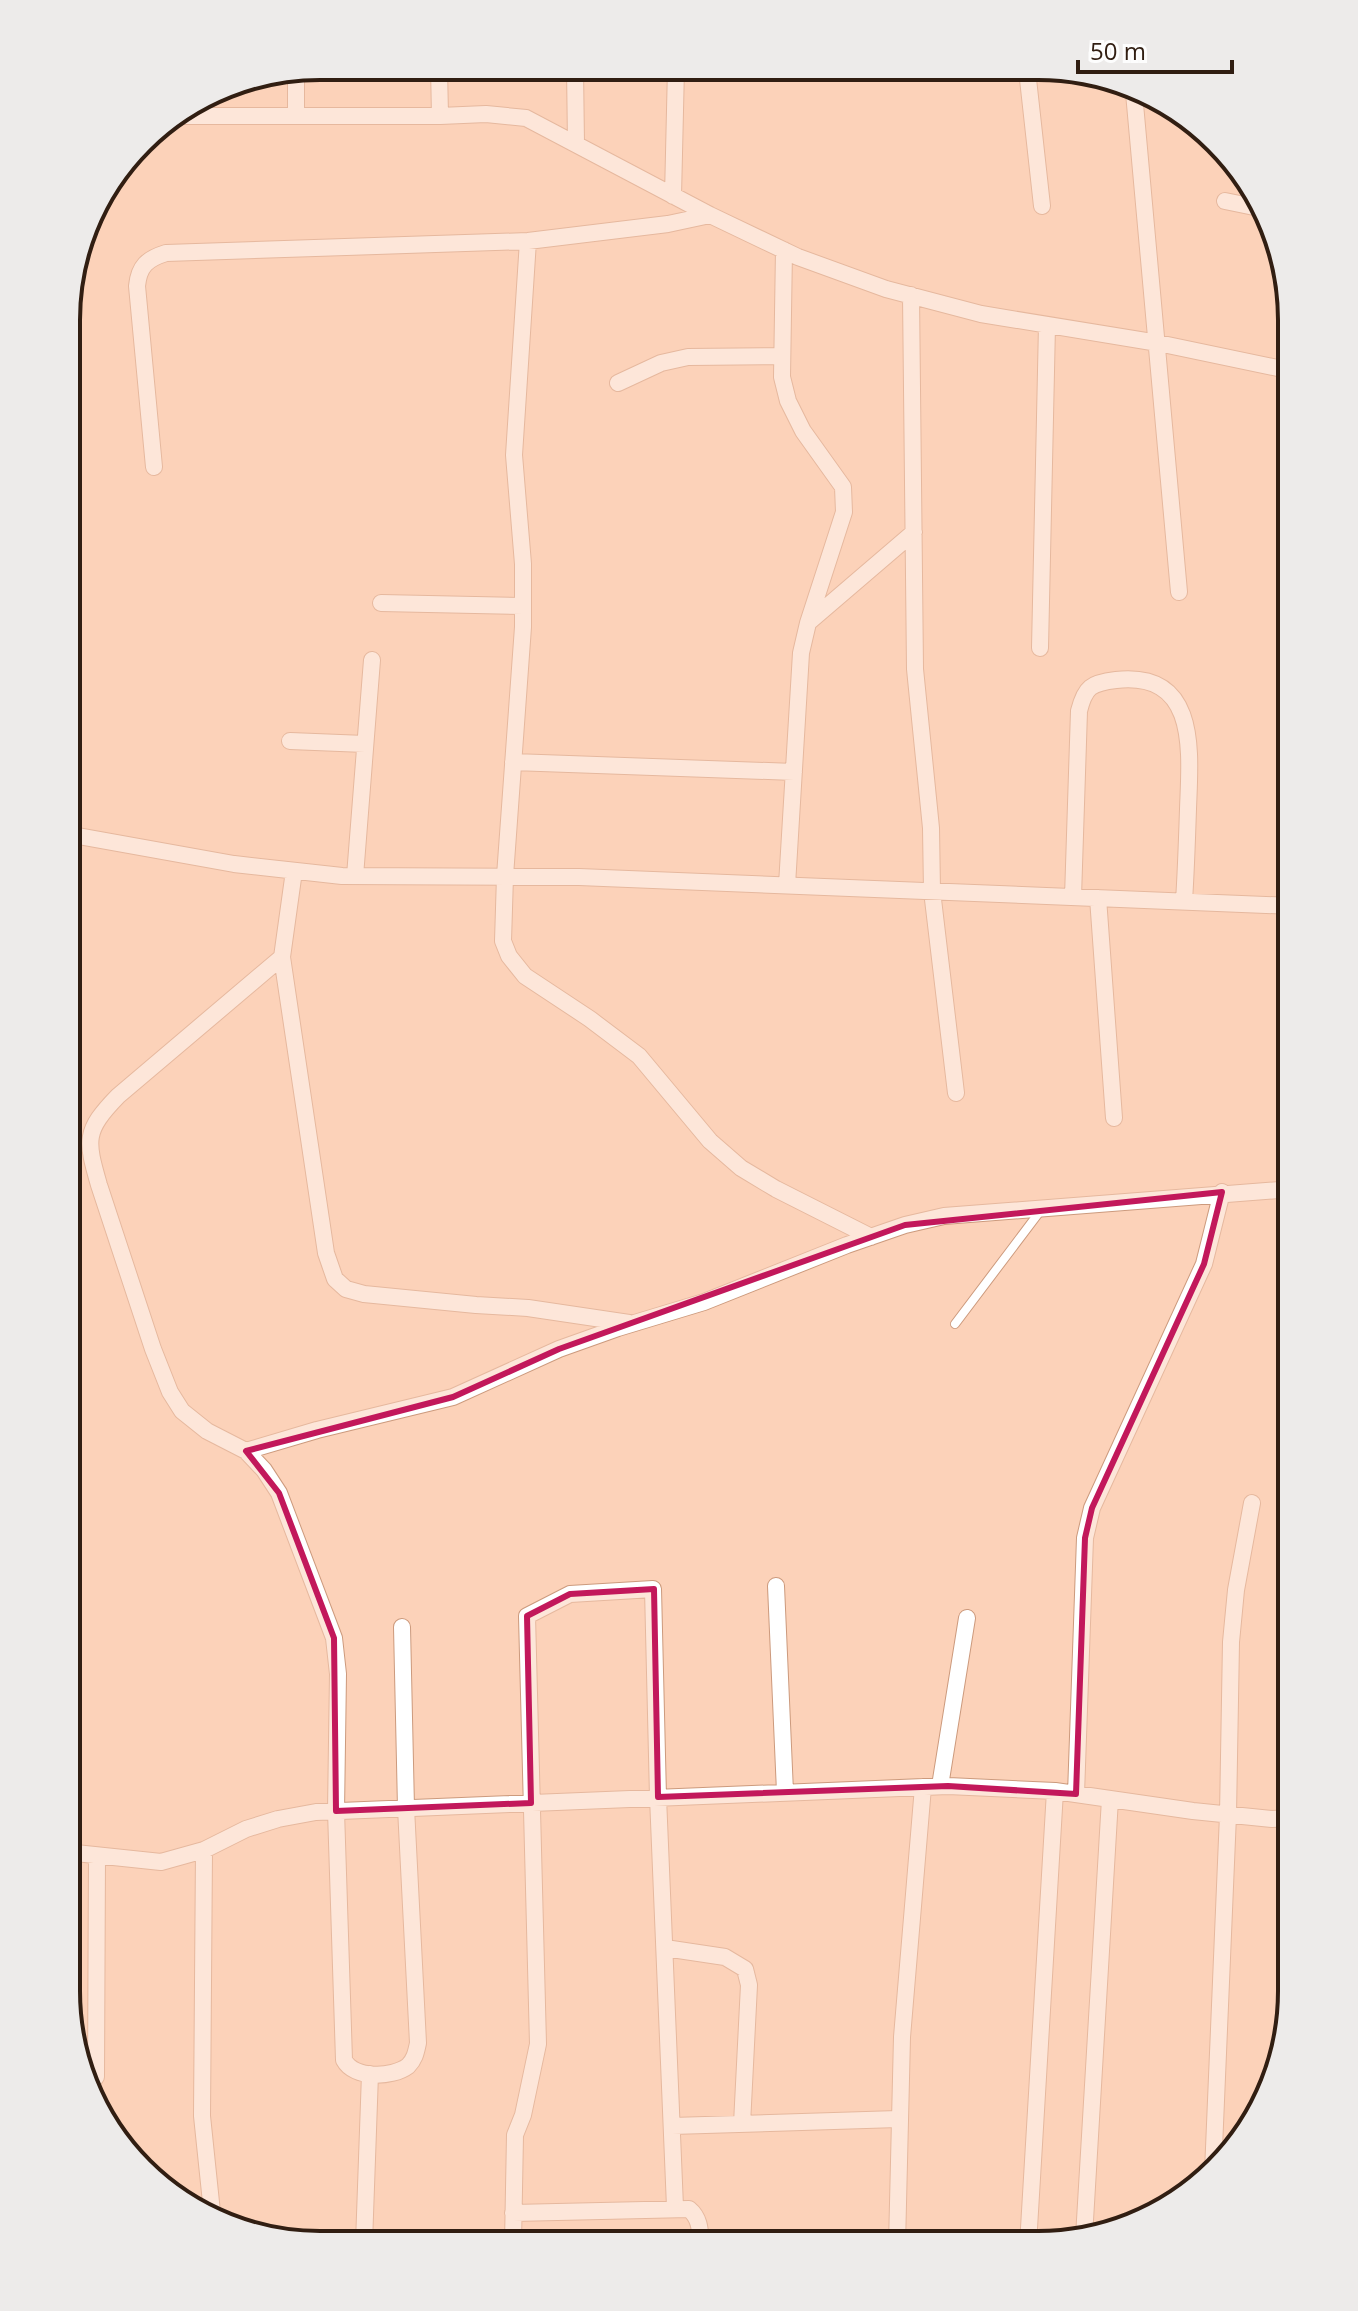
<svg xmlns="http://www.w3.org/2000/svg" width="1358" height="2311" font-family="'Open Sans',sans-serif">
	<rect width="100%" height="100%" fill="#fcd2b9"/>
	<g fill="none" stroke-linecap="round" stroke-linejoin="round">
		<g stroke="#cc9a7d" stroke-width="10">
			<path id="lane" d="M955 1324 1041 1210"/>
		</g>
		<g stroke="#cc9a7d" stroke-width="18">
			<path id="street" d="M439 67 440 116
				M575 68 576 144
				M1027 70 1042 206
				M296 71V116
				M1134 93 1179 592
				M174 116H440L486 114 526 118 710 215 798 257 886 289 981 314 1158 343 1292 371
				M673 196 676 68
				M1225 201 1259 208
				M528 241 514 455 523 564V627L505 876 503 941 509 956 525 976 590 1019 639 1056 710 1141 741 1168 776 1189 871 1237
				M784 250 782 377 788 401 803 431 843 487 844 512 808 623 801 653 787 885
				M1283 263 1292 429
				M911 295 915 669 931 828 932 891 956 1093
				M618 383 661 363 688 357 782 356
				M154 467 137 286C139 266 147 259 166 253L528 241 668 224 710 215
				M381 603 523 606
				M809 622 914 532
				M1040 648 1047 325
				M290 741 365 744
				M513 762 794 772
				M67 834 234 864 342 876 579 877 1292 906
				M294 871 282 957 326 1253 335 1279 346 1289 364 1294 476 1305 528 1308 629 1323
				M355 876 372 660
				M1073 897 1079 711C1085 687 1091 683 1116 680 1199 671 1190 752 1188 809 1187 840 1186 871 1184 901
				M1098 898 1114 1118
				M282 957 118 1096C84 1131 86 1140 99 1185L153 1349 170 1392 182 1411 207 1431 246 1451 264 1470 279 1493 334 1638 338 1674 336 1811 344 2060C354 2079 392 2078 408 2066 415 2059 416 2052 418 2043L406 1808 402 1627
				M246 1451 317 1430 453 1397 559 1349 618 1328 704 1302 847 1245 905 1225 944 1216 1292 1189
				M776 1586 785 1792
				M940 1786 967 1618
				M1076 1794 1085 1538 1092 1508 1204 1264 1222 1192
				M204 1850 202 2116 212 2212
				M66 1852 161 1862 204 1850 246 1829 278 1819 316 1812 948 1786 1055 1791 1193 1811 1272 1819 1291 1818
				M665 1948 725 1957 745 1969 749 1985 742 2124
				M96 2077 97 1856
				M672 2126 898 2119
				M1213 2172 1228 1815 1231 1642 1236 1590 1252 1503
				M513 2213 689 2209C700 2218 700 2230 701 2244
				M1084 2237 1110 1799
				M364 2243 370 2074
				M513 2243 515 2135 523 2115 538 2044 527 1616 570 1594 653 1589 658 1797 675 2207
				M897 2245 902 2037 923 1787
				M1028 2245 1055 1791"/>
		</g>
		<use href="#lane" stroke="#fff" stroke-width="8"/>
		<use href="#street" stroke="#fff" stroke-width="16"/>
	</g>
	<path d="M0 0H1358V2311H0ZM1222 1192 1204 1264 1092 1508 1085 1538 1076 1794 948 1786 658 1797 654 1589 570 1594 527 1616 531 1803 336 1811 334 1638 279 1493 246 1451 453 1397 559 1349 905 1225Z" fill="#fcd2b9" fill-opacity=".55" fill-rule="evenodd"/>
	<path fill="none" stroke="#c2185b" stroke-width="6" stroke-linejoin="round" d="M1222 1192 1204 1264 1092 1508 1085 1538 1076 1794 948 1786 658 1797 654 1589 570 1594 527 1616 531 1803 336 1811 334 1638 279 1493 246 1451 453 1397 559 1349 905 1225Z"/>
	<path d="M0 0H1358V2311H0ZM320 80H1038A240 240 0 0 1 1278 320V1991A240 240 0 0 1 1038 2231H320A240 240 0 0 1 80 1991V320A240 240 0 0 1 320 80Z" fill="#edebea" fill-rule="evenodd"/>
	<path fill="none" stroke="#311e12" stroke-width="4" d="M320 80H1038A240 240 0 0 1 1278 320V1991A240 240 0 0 1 1038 2231H320A240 240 0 0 1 80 1991V320A240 240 0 0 1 320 80Z"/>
	<path d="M1078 60v12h154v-12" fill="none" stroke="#311e12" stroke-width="4"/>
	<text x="1090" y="60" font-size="24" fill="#311e12" stroke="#fdfdfd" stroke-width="6" paint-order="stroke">50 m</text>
</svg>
